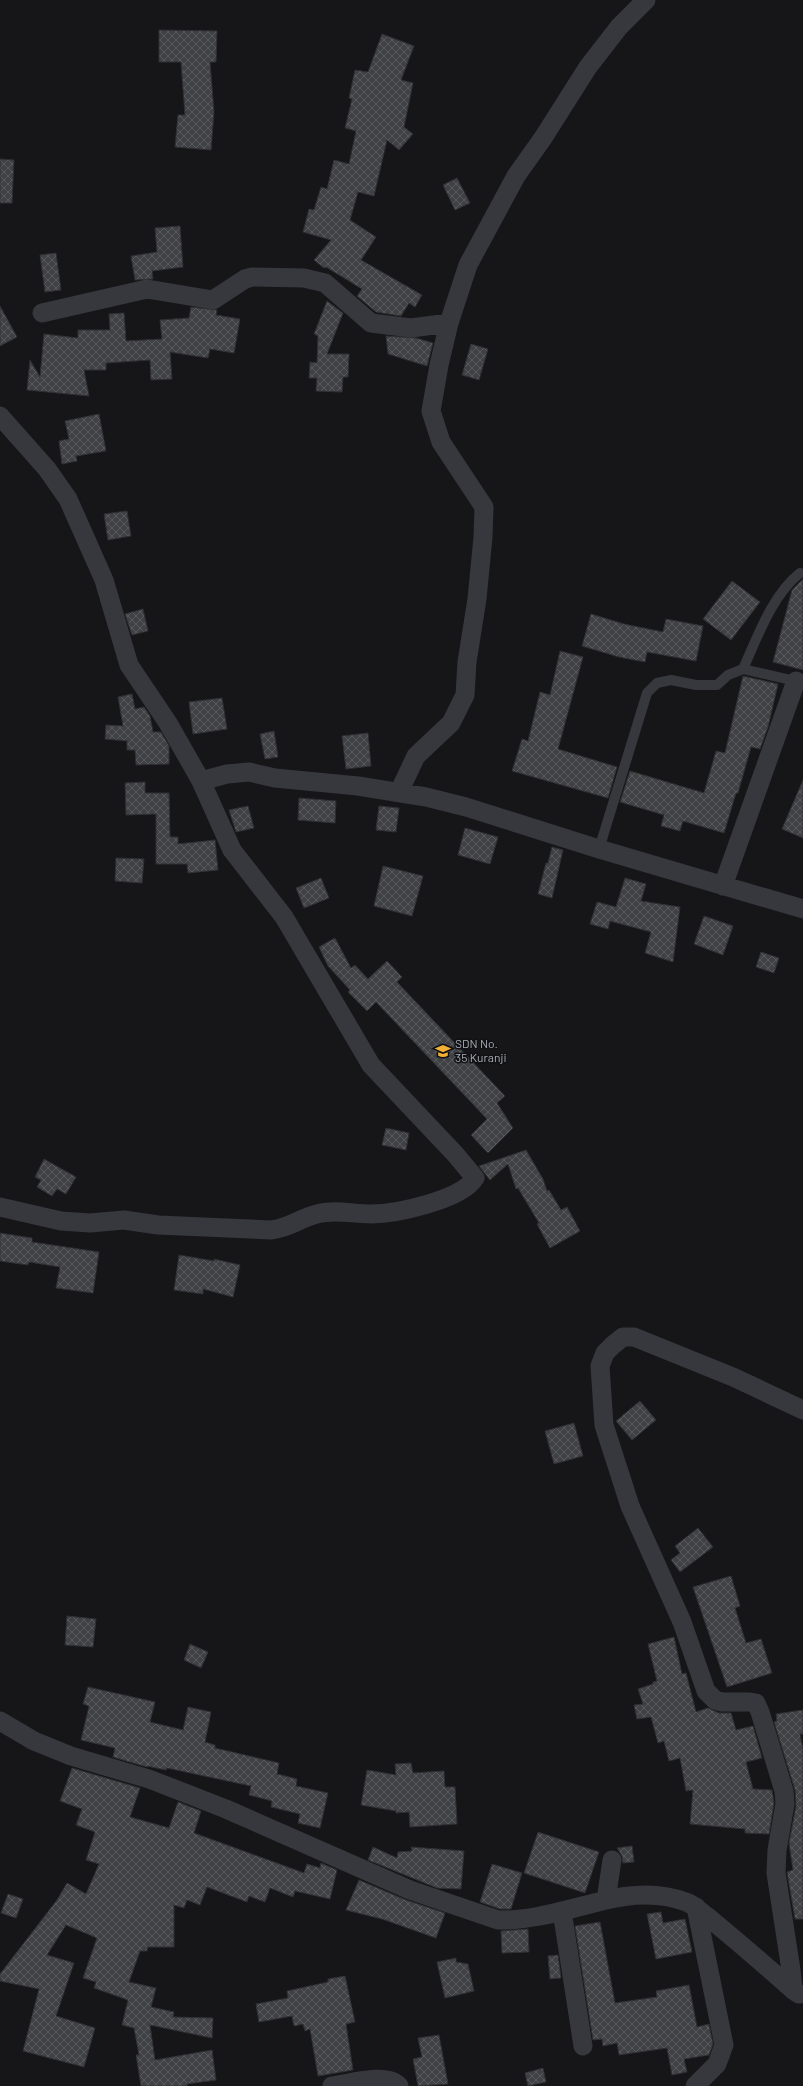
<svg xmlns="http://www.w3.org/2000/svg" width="803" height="2086" font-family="Barlow,sans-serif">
	<defs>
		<pattern id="building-cross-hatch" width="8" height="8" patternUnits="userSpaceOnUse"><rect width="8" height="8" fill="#404145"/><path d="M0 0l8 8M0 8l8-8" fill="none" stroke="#595a5e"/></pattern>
	</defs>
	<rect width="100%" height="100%" fill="#161618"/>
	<path fill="url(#building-cross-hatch)" stroke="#303034" d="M159 30 217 31 216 62H210L214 112 211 150 175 147 178 115H185L181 62H159Z
		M382 34 414 46 401 80 413 83 404 127 413 134 399 150 387 140 374 196 358 192 350 220 376 237 361 260 422 295 415 307 409 303 401 316 376 312 357 296 362 289 326 267 324 268 314 260 331 240 303 232 309 209 314 210 321 187 327 189 334 160 349 164 356 131 345 128 352 99 349 98 355 70 368 72Z
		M0 159 14 160 12 203H0Z
		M457 178 470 203 455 210 443 185Z
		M180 226 183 267 152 271 153 279 135 280 131 256 157 252 155 228Z
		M56 253 61 290 45 292 40 255Z
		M327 301 343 313 327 354H349L348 377H343L342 392 316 391 317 378H309L310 362 317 363 318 336 314 334Z
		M0 306 17 337 0 346Z
		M191 307 217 310 216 315 240 319 234 353 210 349 208 358 170 352 172 379 151 380 150 360 106 363V370H84L89 396 27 390 30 360 40 377 44 334 78 338V330H110L109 314 124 313 126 341 162 339 160 320 189 318Z
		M386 336 416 338 433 343 427 366 388 354Z
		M471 344 488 349 479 380 462 375Z
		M99 414 106 451 76 456 77 461 62 464 59 441 69 439 65 421Z
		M127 511 131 536 108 540 104 514Z
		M803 579V670L773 662 792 590Z
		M732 581 760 602 731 640 703 619Z
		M143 609 148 631 132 635 125 614Z
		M591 614 624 624 663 632 666 619 703 626 696 661 647 652 645 662 619 657 582 646Z
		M560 651 583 657 558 749 617 767 608 798 512 771 522 739 528 741 540 692 550 695Z
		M743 676 778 684 768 727 760 749 751 747 738 793H736L724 833 683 821 680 831 661 826 664 815 620 802 630 771 704 793 716 751 725 753Z
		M132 694 135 709 144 707 150 716 153 732H161L169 746V764L136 765 135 750H127V741L105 739 106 725 123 726 118 697Z
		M222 698 227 729 193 734 189 702Z
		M274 731 278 757 265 759 260 734Z
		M368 733 371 766 346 769 342 736Z
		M803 780V838L782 829Z
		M145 782V793H169L170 837H178V844L215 840 218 870 188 873 187 864H156V814L126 815 125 783Z
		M299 798 336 801 335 823 298 820Z
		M248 806 254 828 236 832 229 810Z
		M379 806 399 808 396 832 376 830Z
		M465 828 498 837 490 864 458 855Z
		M552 847 563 850 552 898 538 894 546 863H548Z
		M116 858 144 859 142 883 115 881Z
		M383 866 423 876 412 916 374 906Z
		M321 878 329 898 304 908 296 888Z
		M625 878 646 884 641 901 680 907 673 962 645 953 651 932 610 921 608 929 590 924 597 902 616 907Z
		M704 916 733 926 723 955 694 944Z
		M335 938 351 968 355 965 368 979 387 961 402 977 397 982 505 1096 497 1103 513 1128 488 1153 471 1135 487 1119 376 1002 367 1011 348 992 350 990 328 966 319 947Z
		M761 952 779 958 774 973 756 967Z
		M386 1128 409 1133 406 1150 382 1145Z
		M526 1150 543 1179 547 1191 549 1190 561 1210 567 1207 580 1231 550 1248 537 1224 539 1223 518 1188 516 1189 508 1164 490 1180 479 1166Z
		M44 1159 76 1177 66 1194 57 1189 52 1196 37 1187 41 1180 35 1177Z
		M0 1233 32 1238V1242L99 1252 93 1293 56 1288 60 1267 29 1262 28 1265 0 1261Z
		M179 1255 214 1261V1259L240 1265 233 1297 203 1289V1294L174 1290Z
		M640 1401 656 1420 632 1440 616 1421Z
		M574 1423 583 1456 554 1464 545 1431Z
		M698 1528 713 1547 680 1572 671 1560 680 1553 675 1546Z
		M731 1576 740 1606 735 1608 746 1643 761 1639 772 1673 727 1687 693 1587Z
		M67 1616 96 1619 93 1647 65 1645Z
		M674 1637 682 1674 686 1673 696 1712 708 1708 719 1713H731L736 1730 753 1726 762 1758 746 1762 753 1789 772 1790 774 1803 769 1834 745 1833V1829L690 1824 693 1790 686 1791 680 1758 669 1761 664 1741 658 1743 651 1717 637 1719 634 1705 643 1704 638 1689 653 1684V1682L657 1681 648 1644Z
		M190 1644 208 1652 201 1668 184 1660Z
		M88 1687 155 1702 150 1722 183 1730 188 1707 211 1712 205 1742 215 1745V1748L279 1763 277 1774 297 1779 296 1786 328 1793 320 1828 298 1823 300 1814 271 1807 272 1801 249 1795 251 1786 167 1768 166 1770 147 1766V1767L113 1757 115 1748 81 1740 89 1706 83 1704Z
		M803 1710V1734H800L803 1750V1919H795L787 1872 793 1870 789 1843 796 1806 795 1790 774 1722 777 1721 776 1714Z
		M411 1763 413 1773 444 1771 445 1787H455L457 1824 410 1827 409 1812 396 1813V1811L361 1805 367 1770 396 1775 395 1764Z
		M72 1768 140 1788 130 1817 169 1828 178 1802 201 1811 194 1833 304 1873 307 1864 320 1868 321 1863 337 1870 330 1899 295 1891 293 1897 270 1888 265 1902 249 1896 247 1902 207 1887 200 1905 187 1900 184 1908 174 1905V1947H148L147 1951H140L129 1982 156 1988 151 2007 174 2012 173 2017 213 2018 212 2038 150 2025 155 2060 212 2050 216 2080 187 2084V2086H141L136 2055H139L134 2028 122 2025 128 2000 94 1988 96 1982 83 1978 97 1938 66 1925 47 1955 74 1963 56 2016 95 2028 84 2067 23 2051 39 1989 0 1981V1974L57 1900 67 1883 86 1894 99 1864 86 1860 95 1832 76 1825 82 1809 60 1801Z
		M538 1832 599 1852 585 1893 524 1873Z
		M632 1846 634 1862 623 1863 622 1856 617 1848Z
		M373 1847 397 1858 398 1852 412 1851 411 1847 464 1851 461 1889 437 1888 368 1860Z
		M492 1864 522 1873 511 1909H500L480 1902Z
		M359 1880 406 1900 445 1913 436 1938 382 1919 346 1910Z
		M8 1894 23 1899 16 1918 1 1913Z
		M661 1912 663 1923 685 1919 692 1952 656 1959 647 1914Z
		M600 1922 615 2003 657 1997 656 1991 689 1985 697 2027 709 2024 713 2044 709 2055 684 2059 687 2072 672 2075 667 2048 619 2055 617 2043 603 2046 602 2039 593 2040 575 1926Z
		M528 1929 529 1952 502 1953 501 1931Z
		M558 1955 561 1978 550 1979 548 1956Z
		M456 1958V1962L468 1964 474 1991 445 1998 437 1962Z
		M345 1976 355 2022 346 2024 353 2070 318 2076 310 2029 305 2031 303 2024 294 2026 292 2016 259 2022 256 2004 288 1998 287 1991 328 1982V1979Z
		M439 2035 448 2084 418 2086 413 2059 422 2057 418 2038Z
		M543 2068 546 2082 528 2086 525 2073Z"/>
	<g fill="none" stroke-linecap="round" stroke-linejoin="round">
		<path stroke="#37383d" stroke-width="10" d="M743 669C757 638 772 595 800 573
			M599 849 647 693 657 683 671 680 696 685H717L728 675 743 669 800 682"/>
		<path stroke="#37383d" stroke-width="19" d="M42 313 147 289 213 300 245 279 252 277 304 278 325 283 371 323 411 328 449 323
			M0 416 47 469 68 499 104 580 129 665 168 723 201 781 232 850 284 917 371 1065 456 1155 475 1178C461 1200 396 1214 371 1214 353 1214 334 1209 317 1214 300 1218 290 1228 271 1230L158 1225 124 1220 90 1223 61 1221 0 1207
			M201 781 227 774 249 772 275 778 358 786 426 797 466 807 599 849 803 909
			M399 792 416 756 451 723 465 695 467 662 477 599 483 537 484 507 441 442 431 411 439 365 449 323 468 265 516 176 543 138 588 67 619 27 646 0
			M723 886 796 681
			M0 1721 34 1741 71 1756 149 1779 226 1809 410 1890 498 1920C532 1921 569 1909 602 1901 629 1894 660 1892 686 1902 695 1905 700 1912 708 1917 737 1941 765 1965 793 1990L799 1994
			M606 1900 612 1860
			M562 1911 583 2046
			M793 1990 791 1970 776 1873 777 1850 785 1804 784 1791 760 1712 756 1703 750 1702H722L715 1700 706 1691 682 1622 630 1506 604 1425 600 1366 605 1353 613 1345 623 1337H634L733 1377 803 1410
			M332 2086C349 2084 387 2072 399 2086
			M695 2086 717 2064 724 2045 696 1907"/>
	</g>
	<defs>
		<g id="school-bare" transform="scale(1.2)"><path d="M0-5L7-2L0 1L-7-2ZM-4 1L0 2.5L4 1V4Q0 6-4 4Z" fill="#f2b134" stroke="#111113" stroke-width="2.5" paint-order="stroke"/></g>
	</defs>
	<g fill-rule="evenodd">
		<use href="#school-bare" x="443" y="1051"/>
	</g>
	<g text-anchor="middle" stroke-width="3" stroke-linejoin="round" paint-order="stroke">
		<g font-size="12" fill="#a8adb8" stroke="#111113" text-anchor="start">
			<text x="455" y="1048">SDN No.<tspan x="455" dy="14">35 Kuranji</tspan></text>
		</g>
	</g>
</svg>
